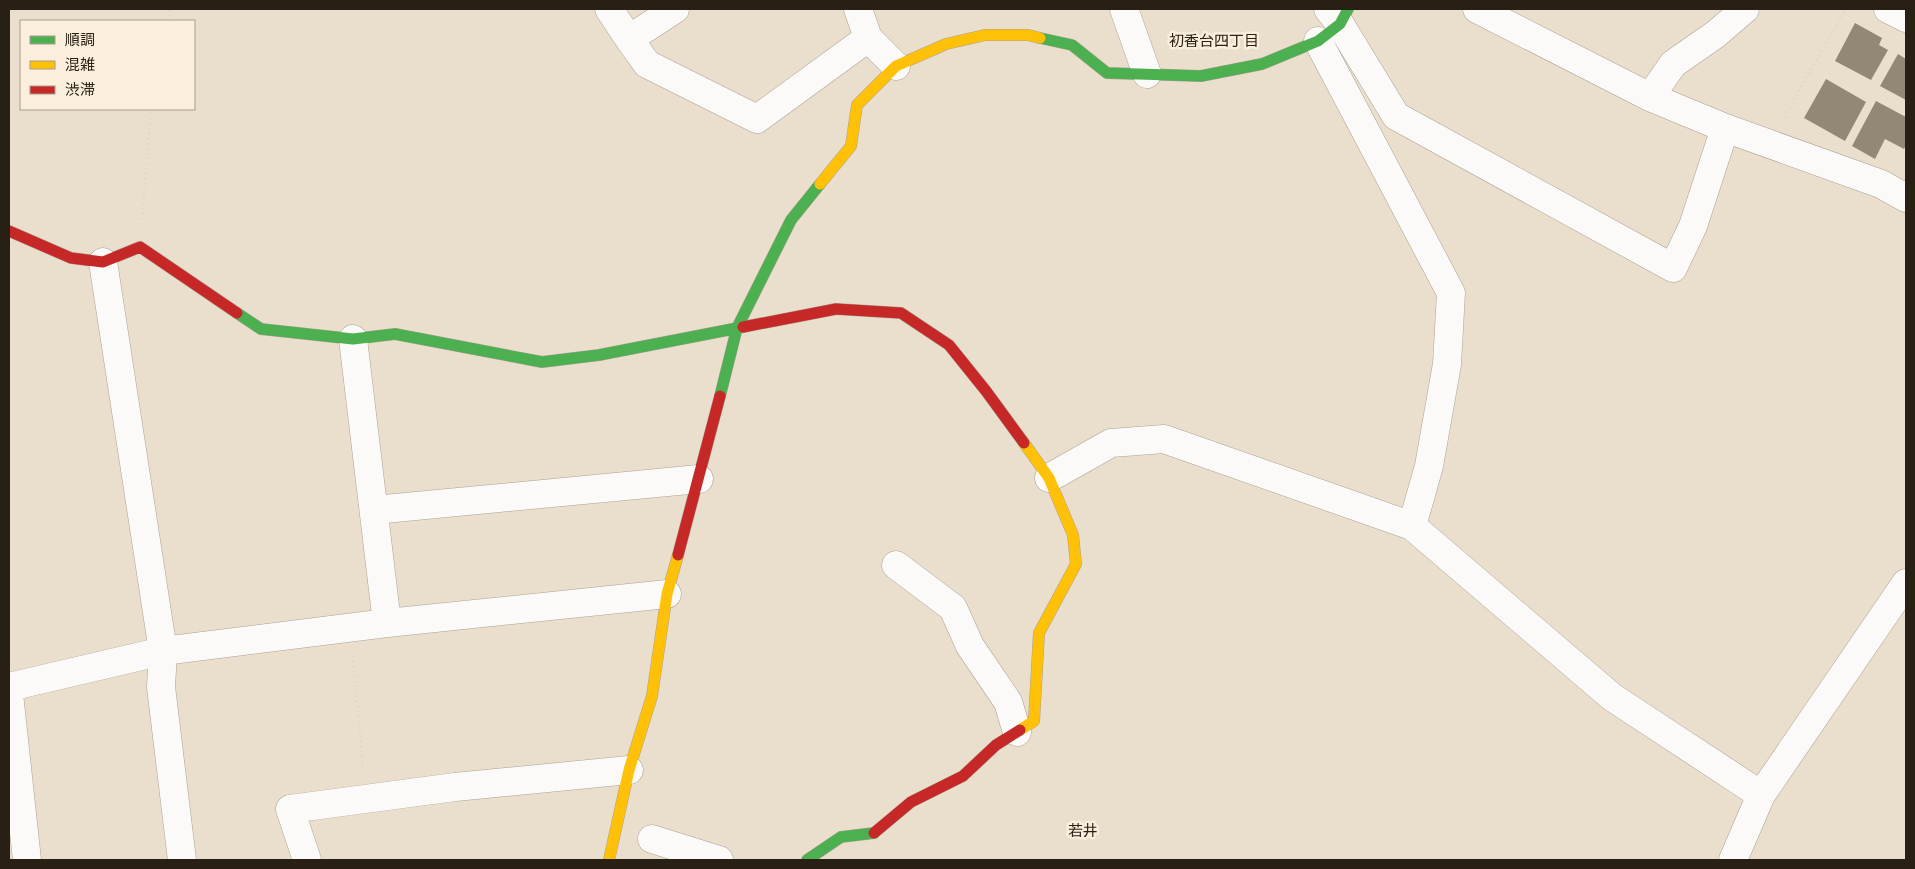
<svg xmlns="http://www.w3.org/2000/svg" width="1915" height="869" font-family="Rubik,'Noto Sans JP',sans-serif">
	<rect width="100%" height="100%" fill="#eadecd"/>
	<path fill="#938776" d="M1855 23 1882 38 1879 45 1888 50 1871 80 1835 61Z
		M1898 54 1906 59V100L1880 86Z
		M1826 79 1866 102 1845 141 1804 118Z
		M1876 101 1906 117V145L1904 149 1885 139 1875 159 1852 146Z"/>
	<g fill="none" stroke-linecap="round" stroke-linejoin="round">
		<g stroke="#aba294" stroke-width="29">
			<path id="street" d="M609 9 629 39
				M675 9 629 39 647 64 757 119 868 38
				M858 9 868 38 896 66
				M1124 9 1147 74
				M1328 9 1340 24 1396 116 1673 268 1693 226 1725 128
				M1477 9 1650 97 1673 64 1716 34 1745 9
				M1888 9 1906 18
				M1318 41 1451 293 1447 364 1429 466 1412 526
				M1650 97 1725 128 1881 184 1906 198
				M103 262 163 651 161 687 182 860
				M353 339 387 623
				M1049 478 1111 443 1164 439 1412 526 1612 697 1761 795
				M374 510 699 479
				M896 565 953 608 970 646 1008 702 1017 732
				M9 687 163 651 387 623 667 594
				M9 694 27 860
				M652 839 719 860
				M307 860 290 809 455 787 629 770
				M1733 860 1761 795 1906 583"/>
		</g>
		<g stroke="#aba294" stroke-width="12">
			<path id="fast" d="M1040 38 1072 45 1107 73 1201 76 1262 64 1318 41 1340 24 1348 9
				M237 313 261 329 353 339 395 334 542 362 599 355 743 327
				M720 396 737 328 791 220 820 184
				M807 860 841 837 874 833"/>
		</g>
		<g stroke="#aba294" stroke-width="12">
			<path id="slow" d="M820 184 851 146 857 105 896 66 946 44 985 35H1028L1040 38
				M1020 730 1034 721 1039 633 1076 564 1073 535 1049 478 1024 443
				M609 860 629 770 652 696 667 594 678 555"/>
		</g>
		<g stroke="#aba294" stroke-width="12">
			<path id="jam" d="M9 231 71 258 103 262 140 247 237 313
				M743 327 836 309 901 313 949 345 986 391 1024 443
				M678 555 720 396
				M874 833 911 802 963 776 996 745 1020 730"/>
		</g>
		<path stroke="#dad6d1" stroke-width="3" stroke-dasharray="1 4" stroke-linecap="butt" d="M168 21 171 9
			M1784 117 1846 9
			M142 219 151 109
			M353 656 363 769"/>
		<use href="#street" stroke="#fcfaf8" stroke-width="28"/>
		<use href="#fast" stroke="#4caf50" stroke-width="11"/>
		<use href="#slow" stroke="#ffc107" stroke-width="11"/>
		<use href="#jam" stroke="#c62828" stroke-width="11"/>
	</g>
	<g text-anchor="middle" stroke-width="5" stroke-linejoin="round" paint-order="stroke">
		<g font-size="15" fill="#282014" stroke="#fceedc">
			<text x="1214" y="46">初香台四丁目</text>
			<text x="1083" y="836">若井</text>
		</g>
	</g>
	<rect width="1915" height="869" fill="none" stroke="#282014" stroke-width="20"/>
	<rect x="20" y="20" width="175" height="90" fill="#fceedc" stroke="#a79c8c"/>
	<rect x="30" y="36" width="25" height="8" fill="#4caf50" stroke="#a79c8c"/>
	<text x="65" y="45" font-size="15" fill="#282014">順調</text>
	<rect x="30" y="61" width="25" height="8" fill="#ffc107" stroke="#a79c8c"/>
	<text x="65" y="70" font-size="15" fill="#282014">混雑</text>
	<rect x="30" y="86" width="25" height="8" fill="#c62828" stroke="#a79c8c"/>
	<text x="65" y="95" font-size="15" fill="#282014">渋滞</text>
</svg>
